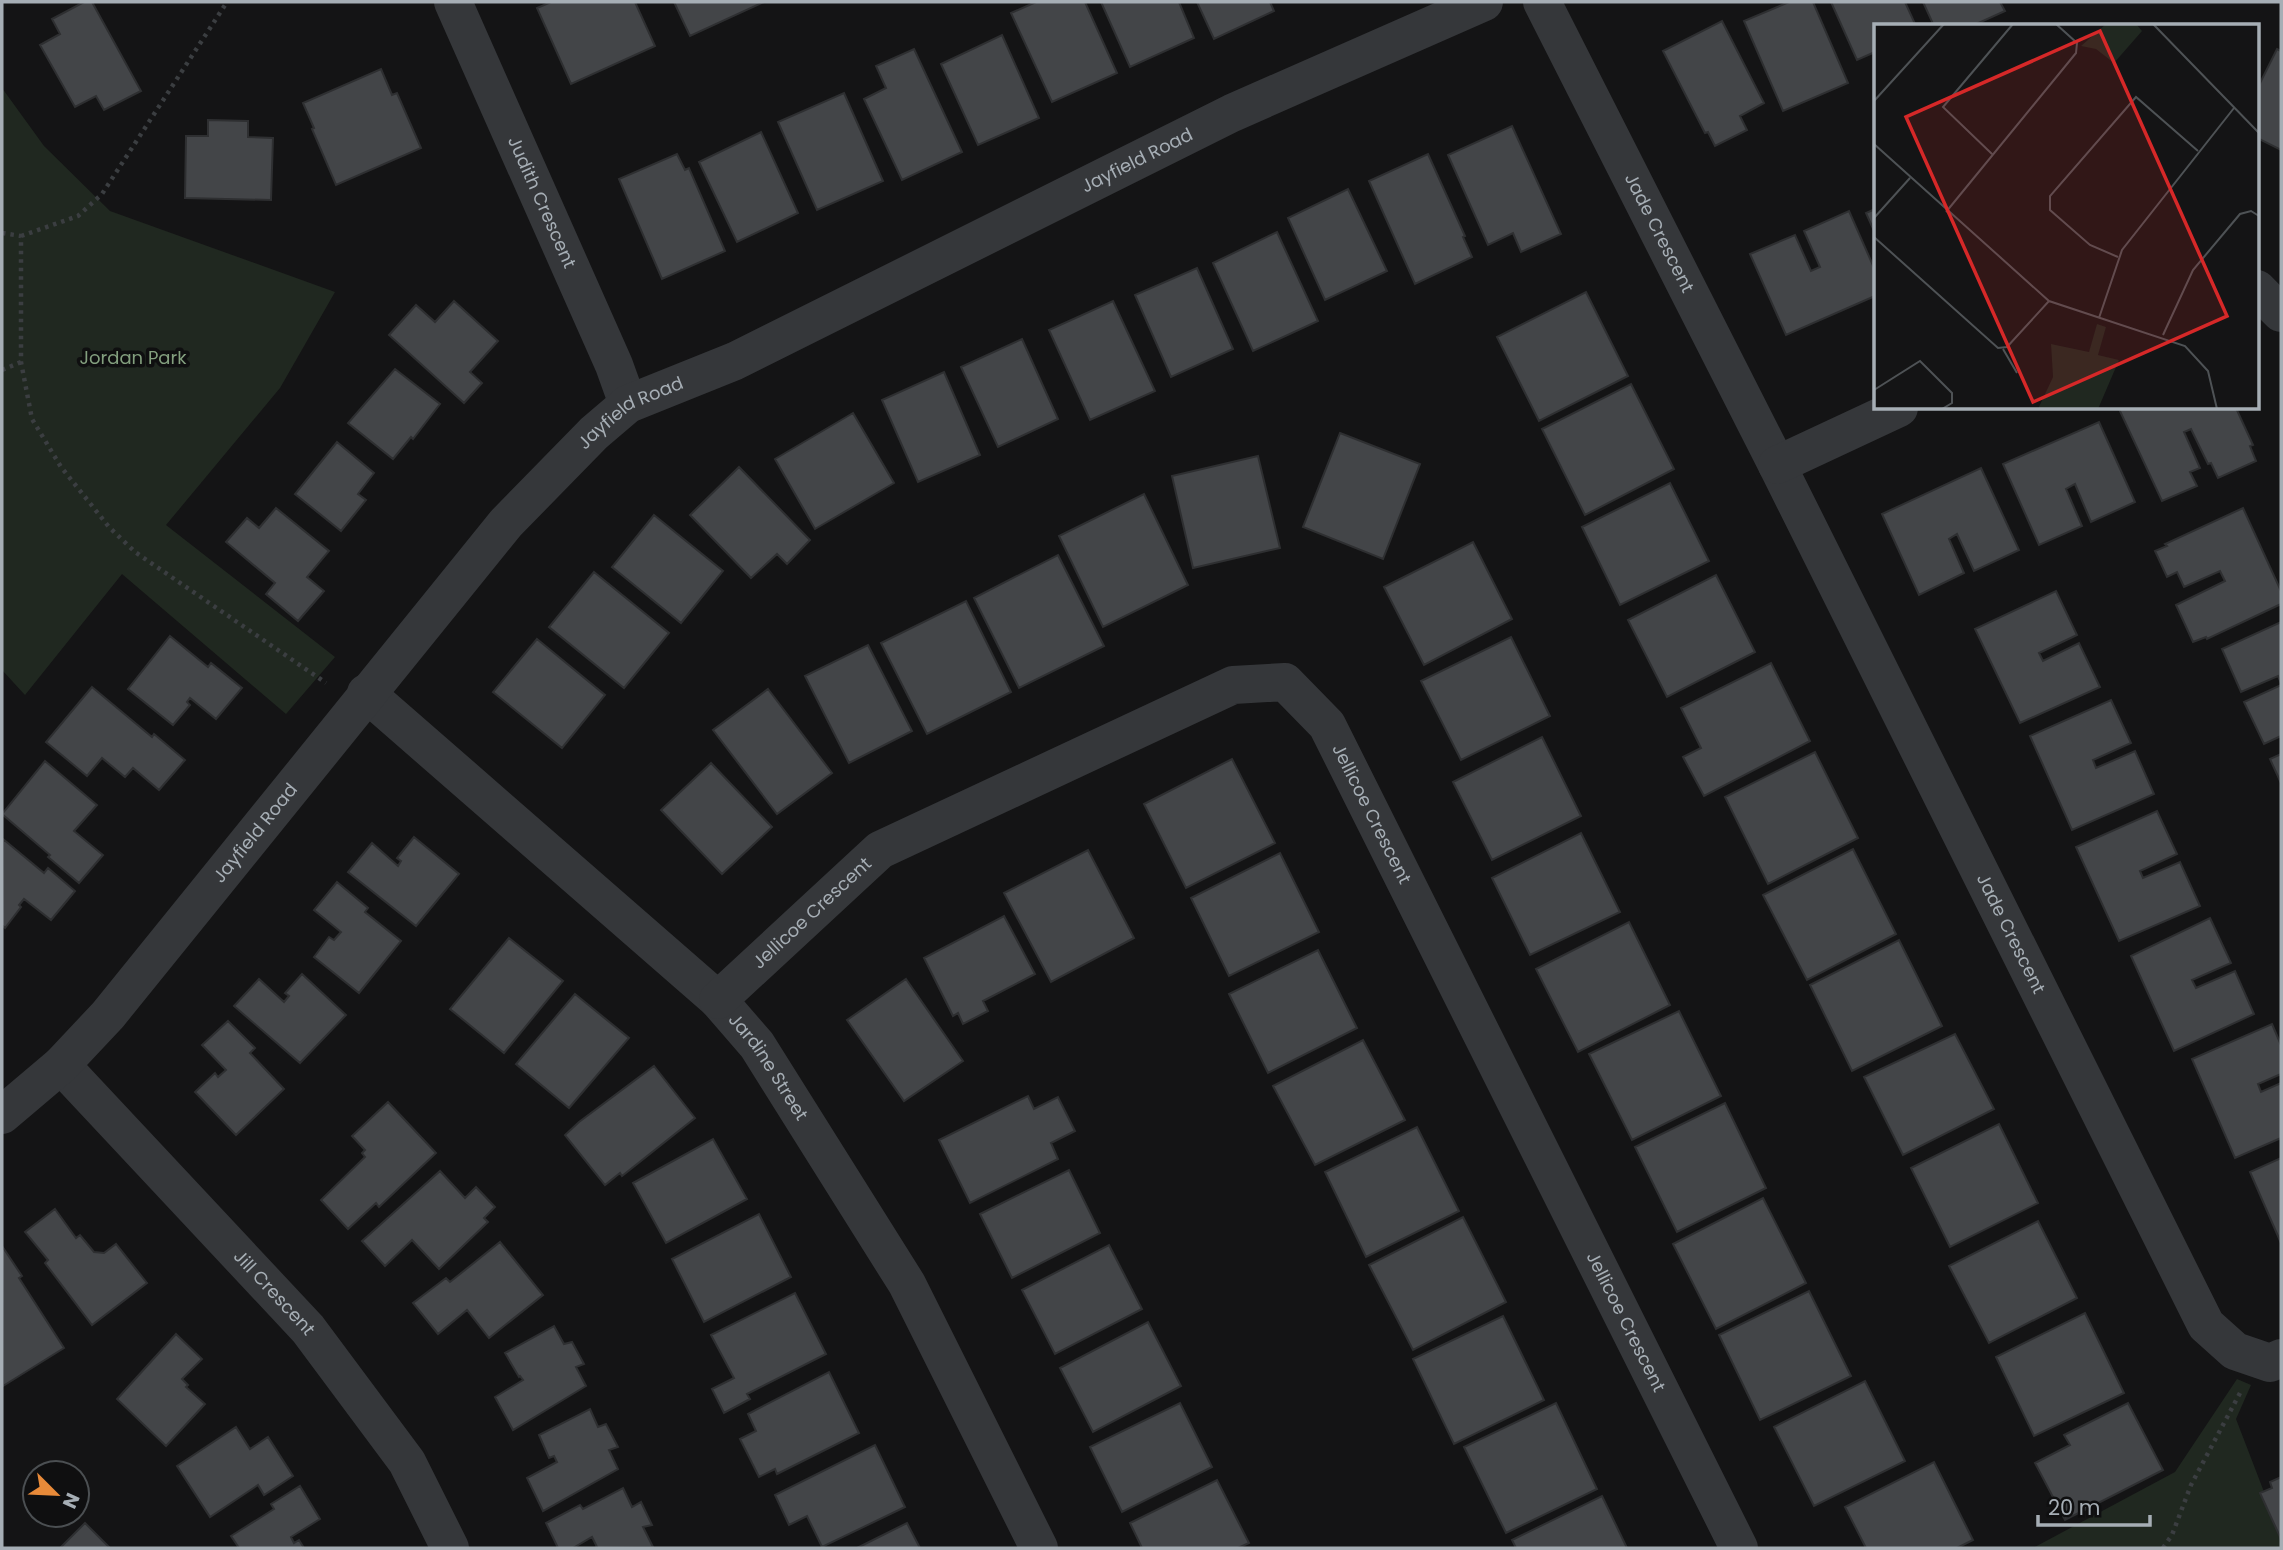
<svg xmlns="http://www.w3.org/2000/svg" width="2283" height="1550" font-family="Poppins,sans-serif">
	<rect width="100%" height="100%" fill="#141415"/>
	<path fill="#202820" d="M2 88 44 146 110 211 335 292 280 388 166 525 335 657 286 714 122 574 25 695 2 670Z
		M2237 1379 2251 1385 2236 1419 2281 1536V1548H2033L2175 1472Z"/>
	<path fill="#434548" stroke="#2e2f31" stroke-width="2" d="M84 2H92L141 91 104 110 96 96 75 107 40 45 60 34 52 19Z
		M551 2H635L655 46 571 84 537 8Z
		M674 2H764L690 36Z
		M1036 2H1085L1117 73 1052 102 1011 13Z
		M1101 2H1179L1194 38 1130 67Z
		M1197 2H1270L1274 11 1214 39Z
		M1789 2H1813L1848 83 1783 111 1744 21Z
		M1831 2H1905L1916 26H1875V52L1857 60Z
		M1923 2H2000L2005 11 1972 26H1934Z
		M1722 21 1764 103 1740 116 1747 130 1715 146 1708 132 1705 133 1663 51Z
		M1002 35 1039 118 978 145 941 64Z
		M914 49 962 152 902 180 864 99 886 88 876 66Z
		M2277 49 2281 51V150L2257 138V89Z
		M381 69 392 95 397 93 421 148 336 185 312 129 314 128 303 103Z
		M844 93 883 181 817 210 778 122Z
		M208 120 248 121V137L273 138 271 200 185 198 186 136H208Z
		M1512 126 1561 234 1521 252 1513 233 1488 245 1448 155Z
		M761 132 798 213 737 242 699 162Z
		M677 154 685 170 689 168 725 251 662 279 619 179Z
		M1428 154 1465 236 1463 237 1472 257 1415 284 1369 181Z
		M1348 189 1387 271 1325 300 1288 218Z
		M1875 209V233L1866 213Z
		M1849 211 1875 270V296L1786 335 1750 254 1795 235 1811 271 1820 267 1804 231Z
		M1277 232 1318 321 1253 351 1213 263Z
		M1197 268 1233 349 1171 377 1135 295Z
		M1586 292 1628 376 1539 421 1497 337Z
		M454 301 498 341 470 372 482 383 464 403 389 335 416 305 435 322Z
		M1113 301 1155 391 1090 420 1049 330Z
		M1022 339 1058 419 998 447 961 367Z
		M395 369 440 404 413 439 411 437 393 459 348 423Z
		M944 372 980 455 918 482 882 400Z
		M1631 384 1674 469 1585 515 1542 429Z
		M2121 408H2236L2253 445 2250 446 2256 461 2218 478 2211 463 2208 464 2191 429 2184 432 2200 468 2190 472 2197 486 2162 501 2119 409Z
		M853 413 894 483 815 529 775 459Z
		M2099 422 2135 502 2091 522 2075 484 2066 489 2082 526 2039 545 2003 464Z
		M1340 433 1420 464 1383 559 1303 527Z
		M337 442 374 473 358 494 366 500 341 531 295 494Z
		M1258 456 1280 548 1193 568 1172 476Z
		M739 467 810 540 787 564 777 554 751 578 690 515Z
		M1981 468 2019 550 1974 571 1957 534 1949 539 1964 573 1919 595 1882 514Z
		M1670 483 1709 561 1620 605 1582 527Z
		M1144 494 1188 585 1103 627 1059 536Z
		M276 508 329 551 307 577 324 591 298 621 266 594 275 583 226 542 247 518 259 528Z
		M2243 508 2281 591V604L2207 639 2206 637 2193 642 2176 605 2225 581 2220 571 2184 587 2177 572 2167 577 2155 551 2167 546 2165 544Z
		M654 515 723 571 681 623 612 567Z
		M1473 542 1512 619 1424 665 1384 587Z
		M1058 555 1104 646 1019 688 974 598Z
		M594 572 669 633 624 688 549 627Z
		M1716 575 1755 652 1667 697 1628 620Z
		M2056 591 2077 635 2039 653 2043 661 2079 643 2100 687 2020 723 1975 629Z
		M966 601 1011 692 927 734 881 643Z
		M2281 622V683L2278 676 2241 692 2222 649Z
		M170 636 208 667 211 663 242 688 216 719 190 698 187 702 190 705 173 725 128 689Z
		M1511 637 1550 716 1461 760 1421 681Z
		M537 639 605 695 562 748 493 692Z
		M868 645 912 731 849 763 805 676Z
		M1771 663 1810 741 1704 796 1683 757 1701 748 1681 708Z
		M2281 685V736L2264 744 2244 702Z
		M92 687 152 737 154 734 185 760 159 790 133 768 125 777 102 758 87 776 46 742Z
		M768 689 832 773 777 814 713 730Z
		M2111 700 2131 743 2093 760 2096 768 2135 751 2154 794 2072 830 2030 736Z
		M1542 737 1581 816 1492 860 1453 782Z
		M1815 752 1858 838 1768 884 1725 797Z
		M2281 754V783L2270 759Z
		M1232 759 1275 843 1186 888 1144 804Z
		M45 761 97 805 74 831 103 855 79 883 48 857 50 855 2 814Z
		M711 763 772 827 722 874 661 810Z
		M2157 811 2177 854 2140 871 2143 878 2180 862 2200 906 2119 941 2076 847Z
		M1581 833 1620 912 1530 955 1492 878Z
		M414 837 459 874 416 926 348 872 372 843 398 866 401 861 397 858Z
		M3 839 44 873 48 868 75 891 51 920 24 899 19 905 21 907 5 928 2 925Z
		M1853 849 1896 934 1807 980 1763 895Z
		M1088 850 1134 938 1051 982 1004 893Z
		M1280 853 1319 932 1229 976 1191 898Z
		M337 882 368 908 365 912 401 941 359 993 314 957 329 937 334 940 341 932 314 910Z
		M1004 916 1035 974 983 1001 988 1011 963 1024 958 1013 953 1016 924 958Z
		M2210 918 2231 963 2192 980 2196 988 2235 971 2254 1014 2174 1051 2131 956Z
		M1629 922 1670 1005 1578 1052 1536 969Z
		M509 938 563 981 504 1053 450 1009Z
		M1899 940 1942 1026 1852 1071 1810 985Z
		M1318 950 1357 1028 1268 1073 1229 994Z
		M302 974 346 1015 300 1063 234 1006 259 979 284 1002 289 996 285 993Z
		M906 979 963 1061 904 1101 847 1020Z
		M575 994 629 1038 569 1108 516 1064Z
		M1679 1011 1721 1096 1632 1140 1589 1054Z
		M228 1021 255 1048 250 1053 284 1089 236 1135 195 1092 215 1073 218 1077 226 1070 202 1045Z
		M2272 1024 2281 1045V1074L2258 1084 2261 1092 2281 1083V1138L2235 1158 2192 1059Z
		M1955 1034 1994 1109 1903 1155 1864 1077Z
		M1363 1040 1405 1120 1315 1165 1273 1086Z
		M654 1066 695 1118 622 1176 620 1173 605 1185 565 1135 579 1122Z
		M1028 1096 1034 1109 1058 1097 1075 1131 1051 1143 1058 1159 970 1203 939 1140Z
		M388 1102 436 1153 379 1207 376 1203 348 1229 321 1200 365 1157 362 1153 365 1150 352 1136Z
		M1725 1103 1766 1188 1677 1232 1635 1147Z
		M1999 1124 2038 1203 1950 1247 1911 1168Z
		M1417 1127 1459 1211 1366 1257 1325 1172Z
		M713 1139 747 1199 666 1243 633 1183Z
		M2281 1158V1243L2250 1172Z
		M1069 1170 1100 1233 1012 1278 980 1214Z
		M440 1171 465 1198 476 1187 495 1207 484 1218 488 1222 439 1269 412 1240 385 1266 362 1241Z
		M1763 1198 1806 1283 1716 1329 1673 1244Z
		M55 1209 76 1238 80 1235 94 1252 104 1253 116 1244 147 1283 92 1325 45 1263 48 1260 25 1232Z
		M759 1214 791 1277 704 1322 672 1259Z
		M1463 1217 1506 1302 1413 1350 1369 1265Z
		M2038 1221 2077 1298 1989 1343 1949 1266Z
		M500 1242 543 1295 489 1338 467 1310 438 1334 413 1303 446 1278 450 1282Z
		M1109 1245 1142 1309 1055 1354 1022 1290Z
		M2 1246 22 1276 19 1278 64 1348 3 1386Z
		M1809 1291 1851 1376 1760 1420 1719 1335Z
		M795 1293 826 1354 747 1394 750 1399 724 1413 712 1389 734 1378 711 1335Z
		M2085 1313 2124 1393 2034 1436 1996 1357Z
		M1503 1316 1544 1400 1454 1444 1413 1359Z
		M1148 1322 1181 1386 1093 1432 1060 1368Z
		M554 1326 564 1344 572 1342 584 1364 576 1367 586 1386 513 1430 495 1397 523 1380 520 1376 519 1377 505 1353Z
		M176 1334 202 1359 182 1379 188 1385 186 1387 205 1404 166 1446 117 1399Z
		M829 1372 859 1433 777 1474 775 1469 759 1477 740 1439 756 1431 748 1414Z
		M1865 1381 1905 1461 1814 1506 1774 1427Z
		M1180 1403 1212 1467 1122 1512 1090 1447Z
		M1556 1403 1597 1489 1506 1533 1464 1447Z
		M2128 1403 2163 1470 2065 1520 2035 1463 2070 1445 2064 1435Z
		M590 1409 598 1427 606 1424 618 1447 609 1450 618 1469 543 1511 527 1478 557 1462 554 1456 549 1458 539 1435Z
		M236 1427 250 1449 268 1437 293 1476 264 1495 258 1485 210 1517 177 1466Z
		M875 1445 905 1507 822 1547 807 1516 789 1525 775 1495Z
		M1934 1462 1973 1540 1957 1548H1866L1845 1507Z
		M2281 1477V1539L2260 1493 2272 1488 2270 1482Z
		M1217 1480 1249 1543 1238 1548H1142L1130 1523Z
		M300 1486 320 1519 291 1537 294 1543 299 1540 304 1548H239L231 1536 274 1509 271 1504Z
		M623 1488 632 1507 641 1502 652 1525 643 1527 653 1547 595 1548 597 1547 592 1537 573 1548H558L546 1523 580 1505 583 1509Z
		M1602 1496 1627 1548H1516L1512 1540Z
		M85 1523 110 1548H60Z
		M907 1523 920 1548H857Z"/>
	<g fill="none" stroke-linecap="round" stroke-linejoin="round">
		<path stroke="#3b3e41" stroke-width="4.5" stroke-dasharray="3.5 5" stroke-linecap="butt" d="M2 233 21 236V362L32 419 61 467 109 527 135 552 326 683
			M21 236 78 216 102 194 227 2
			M2 370 21 362
			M2163 1548 2172 1535 2191 1485 2240 1393"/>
		<g stroke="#35373a" stroke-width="38">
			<path id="s1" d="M453 2 614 365 628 404"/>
			<path id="s2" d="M1542 2 1777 465 2206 1325 2235 1351 2270 1363 2281 1358"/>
			<path d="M2257 289 2281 313"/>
			<path d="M1777 465 1899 408"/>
			<path id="s3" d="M366 693 718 1000 757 1045 907 1284 1039 1548"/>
			<path id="s4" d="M718 1000 880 850 1233 685 1285 682 1327 725 1739 1548"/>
			<path id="s5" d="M61 1065 308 1329 407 1462 450 1548"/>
			<path id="s6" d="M2 1115 61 1065 108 1015 506 523 594 433 628 404 735 361 1232 113 1484 2"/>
		</g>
	</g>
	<g text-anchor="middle" stroke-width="7" stroke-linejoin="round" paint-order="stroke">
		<g font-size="18" fill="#a6aeb5" stroke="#0f0f10">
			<text dy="6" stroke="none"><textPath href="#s6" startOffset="1514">Jayfield Road</textPath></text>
			<text dy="6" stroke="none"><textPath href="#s1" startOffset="219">Judith Crescent</textPath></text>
			<text dy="6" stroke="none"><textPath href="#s2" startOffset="259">Jade Crescent</textPath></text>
			<text dy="6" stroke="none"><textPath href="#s6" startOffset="947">Jayfield Road</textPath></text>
			<text dy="6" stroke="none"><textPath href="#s4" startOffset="822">Jellicoe Crescent</textPath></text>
			<text dy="6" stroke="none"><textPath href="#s6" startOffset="380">Jayfield Road</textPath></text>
			<text dy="6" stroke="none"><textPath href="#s4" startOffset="128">Jellicoe Crescent</textPath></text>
			<text dy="6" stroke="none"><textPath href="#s2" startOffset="1043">Jade Crescent</textPath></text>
			<text dy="6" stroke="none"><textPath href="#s3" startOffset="551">Jardine Street</textPath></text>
			<text dy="6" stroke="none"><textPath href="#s5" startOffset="312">Jill Crescent</textPath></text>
			<text dy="6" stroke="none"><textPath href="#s4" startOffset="1390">Jellicoe Crescent</textPath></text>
		</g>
		<g font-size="18" fill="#839f7e" stroke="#0f0f10">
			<text x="133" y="364">Jordan Park</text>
		</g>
	</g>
	<g transform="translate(1874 24)">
		<rect width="385" height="385" fill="#141415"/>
		<path d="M232 0H262L268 7 240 39 222 25 207 22ZM223 300 232 303 224 331 245 336 224 385H164L179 353 177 320 215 328Z" fill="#202820"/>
		<path fill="none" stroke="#4e5255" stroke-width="2" d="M279 0 385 109M0 77 70 0M0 120 175 277 311 322 334 347 343 385M118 130 69 83 139 0M72 188 202 29 203 19 182 0M0 194 36 154M0 213 124 324 133 323 175 277M244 233 216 221 176 186V172L262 73 324 127M225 294 248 226 360 84M289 311 319 246 366 190 377 187 385 192M129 325 143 349M0 366 46 337 78 369V379L68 385"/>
		<path fill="#d62828" fill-opacity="0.15" stroke="#d62828" stroke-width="3.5" d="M226 7 353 292 159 378 32 93Z"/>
		<rect width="385" height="385" fill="none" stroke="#a6aeb5" stroke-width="3.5"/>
	</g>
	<rect width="2283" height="1550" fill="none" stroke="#a6aeb5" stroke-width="7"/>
	<g transform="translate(56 1494) rotate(114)"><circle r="33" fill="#0f0f10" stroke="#4b4f52" stroke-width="2"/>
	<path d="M0-5L12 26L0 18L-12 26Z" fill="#e88a39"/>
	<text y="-10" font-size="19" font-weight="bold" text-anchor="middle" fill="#a6aeb5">N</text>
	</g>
	<path d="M2038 1515v10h112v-10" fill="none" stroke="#a6aeb5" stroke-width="3.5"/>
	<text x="2048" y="1515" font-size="21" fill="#a6aeb5" stroke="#0f0f10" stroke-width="5" paint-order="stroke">20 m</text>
</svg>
